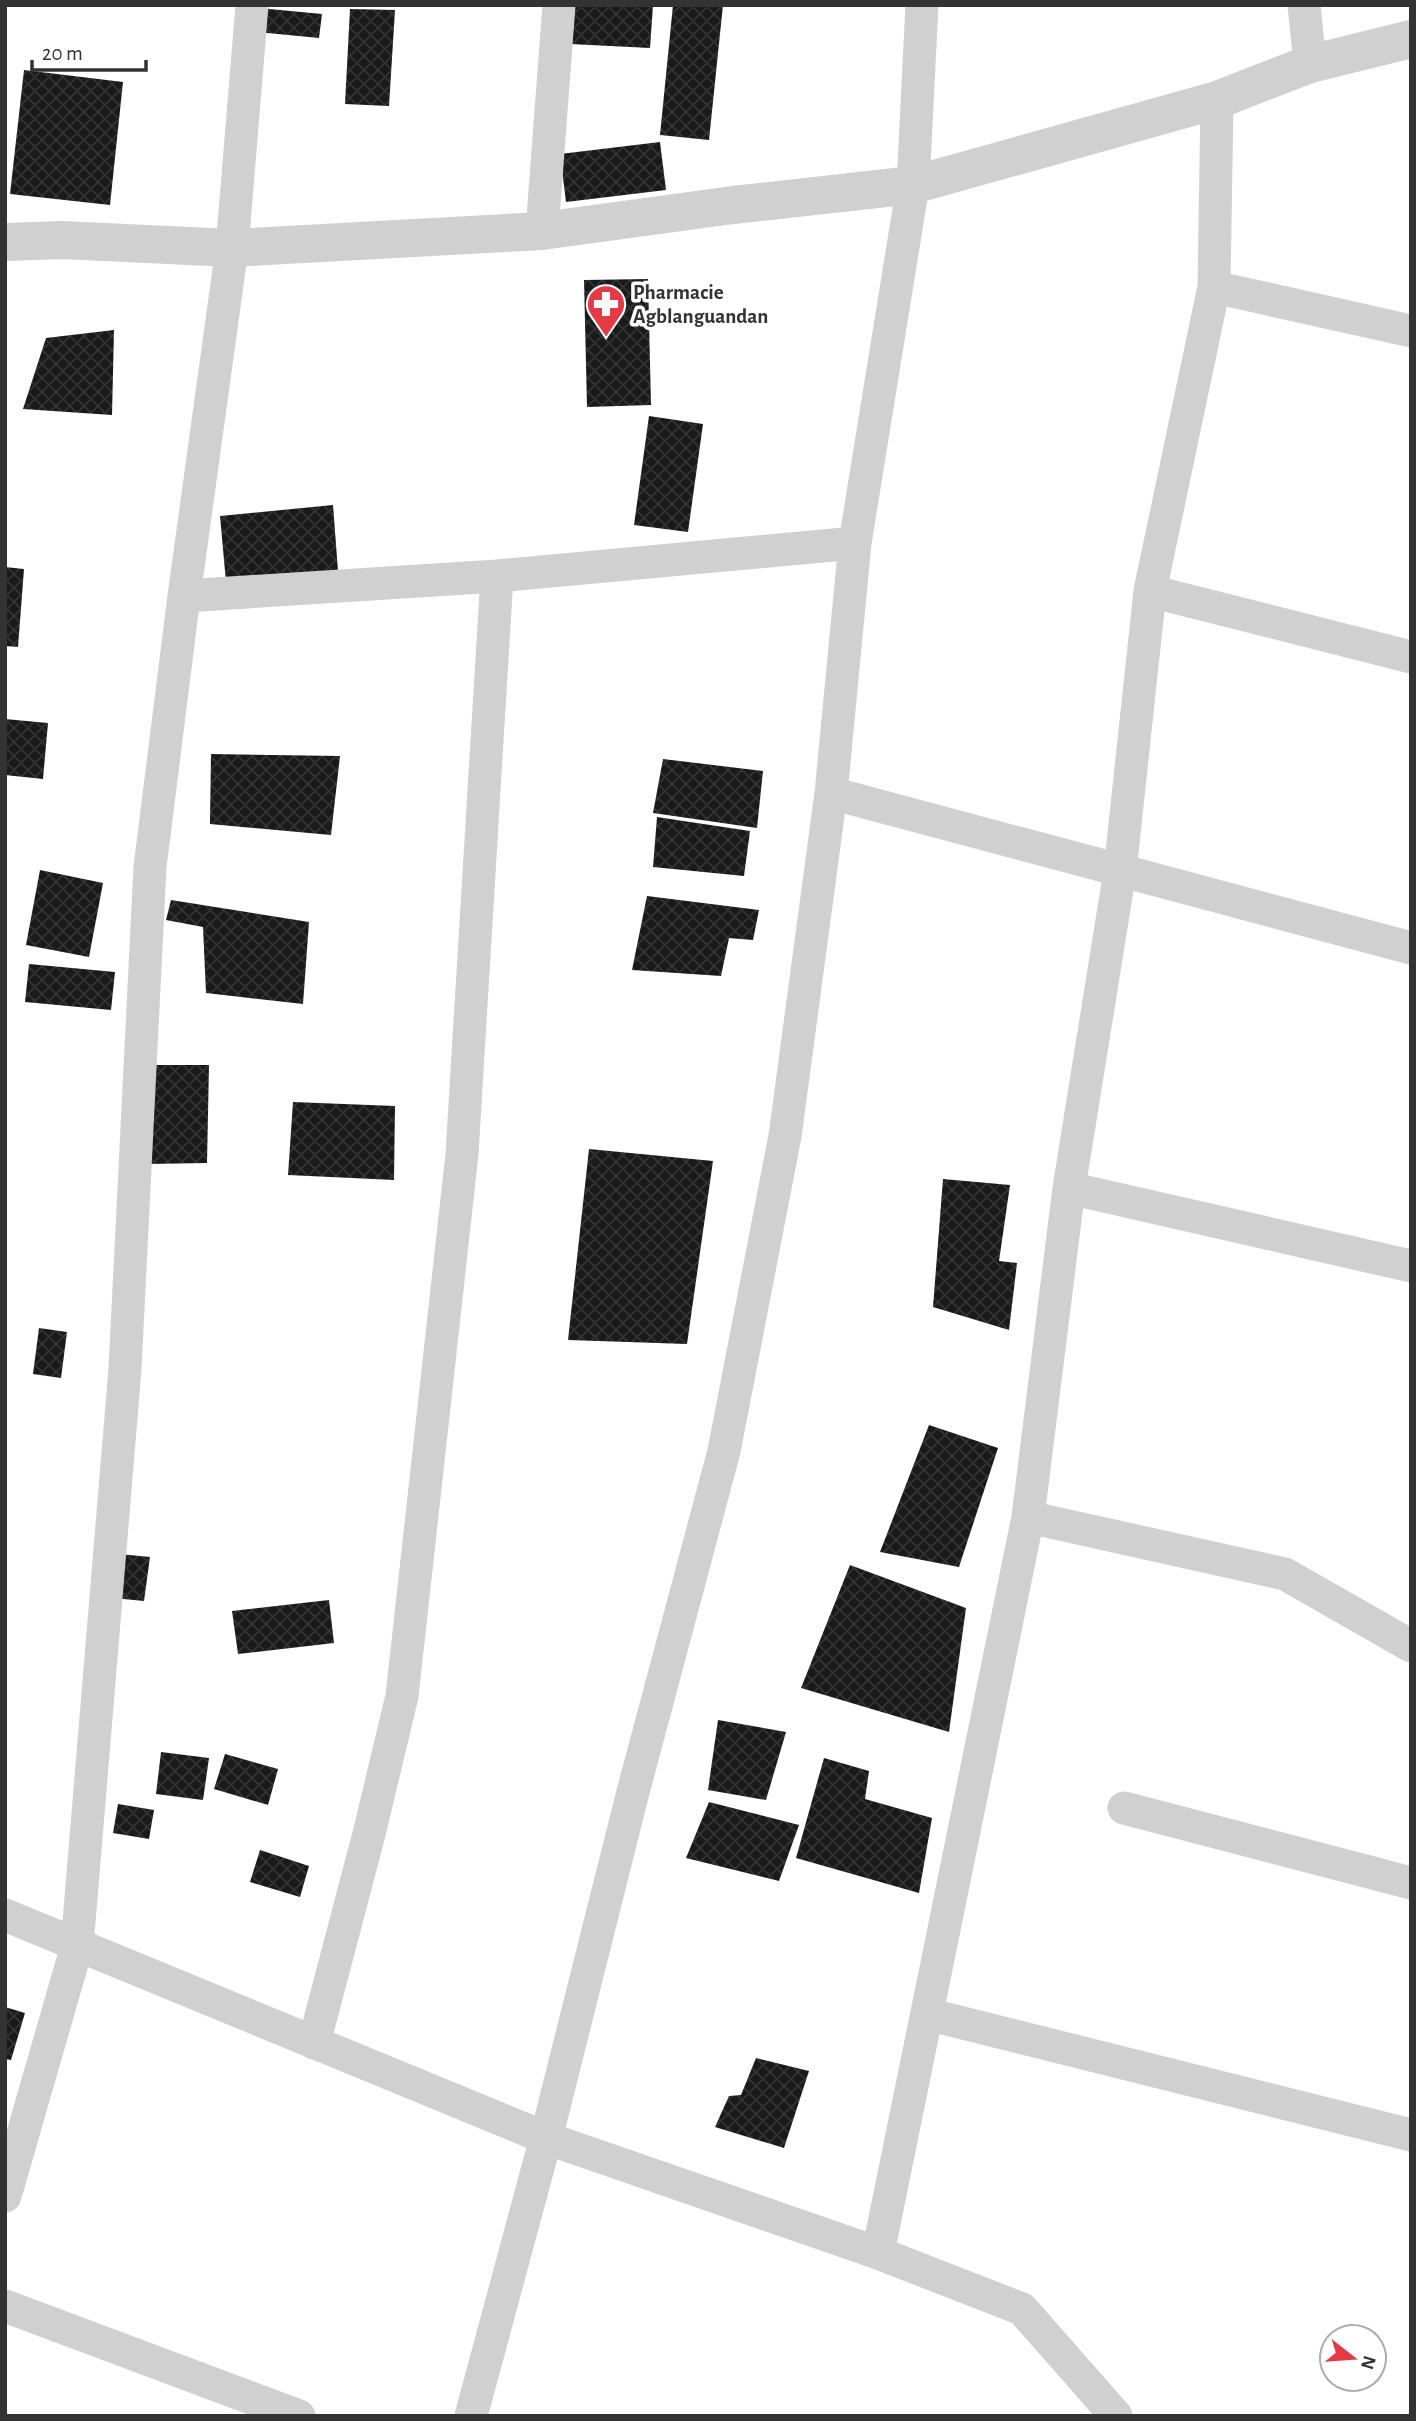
<svg xmlns="http://www.w3.org/2000/svg" width="1416" height="2421" font-family="'Alegreya Sans',sans-serif">
	<defs>
		<pattern id="building-cross-hatch" width="8" height="8" patternUnits="userSpaceOnUse" patternTransform="scale(1.75)"><rect width="8" height="8" fill="#1a1a1a"/><path d="M0 0l8 8M0 8l8-8" fill="none" stroke="#333"/></pattern>
	</defs>
	<rect width="100%" height="100%" fill="#fff"/>
	<path fill="url(#building-cross-hatch)" d="M552 5H653L650 48 550 43Z
		M673 5H723L709 140 660 135Z
		M259 8 322 14 319 38 257 32Z
		M350 9 395 10 389 106 345 104Z
		M24 70 123 82 110 205 10 194Z
		M660 142 666 190 566 202 560 154Z
		M648 279 651 405 587 407 584 280Z
		M114 330 112 415 23 409 46 338Z
		M649 416 703 424 688 532 634 525Z
		M333 505 338 571 226 582 220 516Z
		M5 567 24 569 18 647 5 646Z
		M5 719 48 723 43 779 5 775Z
		M211 754 340 756 331 835 210 824Z
		M663 759 763 771 757 828 653 813Z
		M657 817 750 831 744 876 653 867Z
		M40 870 103 883 89 957 26 945Z
		M647 896 759 910 753 940 729 938 721 976 632 970Z
		M171 900 309 922 303 1004 206 993 203 927 166 920Z
		M29 964 115 972 111 1010 25 1002Z
		M150 1065H209L207 1163 148 1164Z
		M293 1102 395 1106 394 1180 288 1175Z
		M589 1149 713 1161 687 1344 568 1340Z
		M943 1179 1010 1185 999 1261 1017 1263 1009 1330 933 1307Z
		M39 1328 67 1332 61 1378 33 1374Z
		M929 1425 998 1448 959 1567 880 1552Z
		M119 1554 150 1557 144 1601 113 1598Z
		M850 1565 966 1608 949 1732 801 1688Z
		M329 1600 334 1643 238 1654 232 1611Z
		M718 1720 786 1732 766 1800 708 1790Z
		M161 1752 209 1758 203 1800 156 1794Z
		M225 1754 278 1769 268 1805 214 1789Z
		M824 1758 869 1771 865 1799 932 1818 919 1893 796 1858Z
		M709 1802 799 1825 779 1881 686 1858Z
		M118 1804 154 1810 149 1839 113 1833Z
		M260 1850 309 1866 300 1897 250 1882Z
		M5 2007 25 2013 11 2060 5 2059Z
		M756 2058 809 2071 784 2148 715 2127 729 2096 741 2095Z"/>
	<g fill="none" stroke-linecap="round" stroke-linejoin="round">
		<path stroke="#d0d0d0" stroke-width="33" d="M1304 5 1310 64
			M542 231 559 5
			M1214 287 1411 331
			M1150 591 1411 657
			M184 596 497 576 855 543
			M831 793 1411 948
			M1069 1188 1411 1266
			M1028 1517 1285 1574 1411 1646
			M1124 1808 1411 1883
			M5 1915 546 2138 878 2253 1022 2309 1116 2416
			M927 2014 1411 2135
			M314 2043 369 1834 402 1696 462 1154 497 576
			M5 2196 77 1946 125 1369 150 867 184 596 232 248 252 5
			M878 2253 1028 1517 1069 1188 1120 871 1150 591 1214 287 1217 100
			M5 2306 299 2416
			M471 2416 546 2138 633 1792 724 1451 785 1136 831 793 855 543 913 185 922 5"/>
		<path stroke="#d0d0d0" stroke-width="38" d="M5 242 62 240 232 248 542 231 733 205 913 185 1217 100 1310 64 1411 39"/>
	</g>
	<defs>
		<g id="pharmacy-pin" transform="scale(2.0125)"><path d="M0 17L-7.5 6A9.5 9.5 0 1 1 7.5 6Z" fill="#e63946" stroke="#fff"/><path d="M-2-6h4v4h4v4h-4v4h-4v-4h-4v-4h4Z" fill="#fff"/></g>
	</defs>
	<g fill-rule="evenodd">
		<use href="#pharmacy-pin" x="606" y="304"/>
	</g>
	<g text-anchor="middle" stroke-width="7" stroke-linejoin="round" paint-order="stroke">
		<g font-size="21" font-weight="bold" fill="#333" stroke="#fff" text-anchor="start">
			<text x="633" y="299">Pharmacie<tspan x="633" dy="24">Agblanguandan</tspan></text>
		</g>
	</g>
	<rect width="1416" height="2421" fill="none" stroke="#333333" stroke-width="14"/>
	<g transform="translate(1353 2358) rotate(107)"><circle r="33" fill="#ffffff" stroke="#adadad" stroke-width="2"/>
	<path d="M0-5L12 26L0 18L-12 26Z" fill="#e63946"/>
	<text y="-10" font-size="19" font-weight="bold" text-anchor="middle" fill="#333333">N</text>
	</g>
	<path d="M32 60v10h114v-10" fill="none" stroke="#333333" stroke-width="3.5"/>
	<text x="42" y="60" font-size="21" fill="#333333" stroke="#ffffff" stroke-width="5" paint-order="stroke">20 m</text>
</svg>
